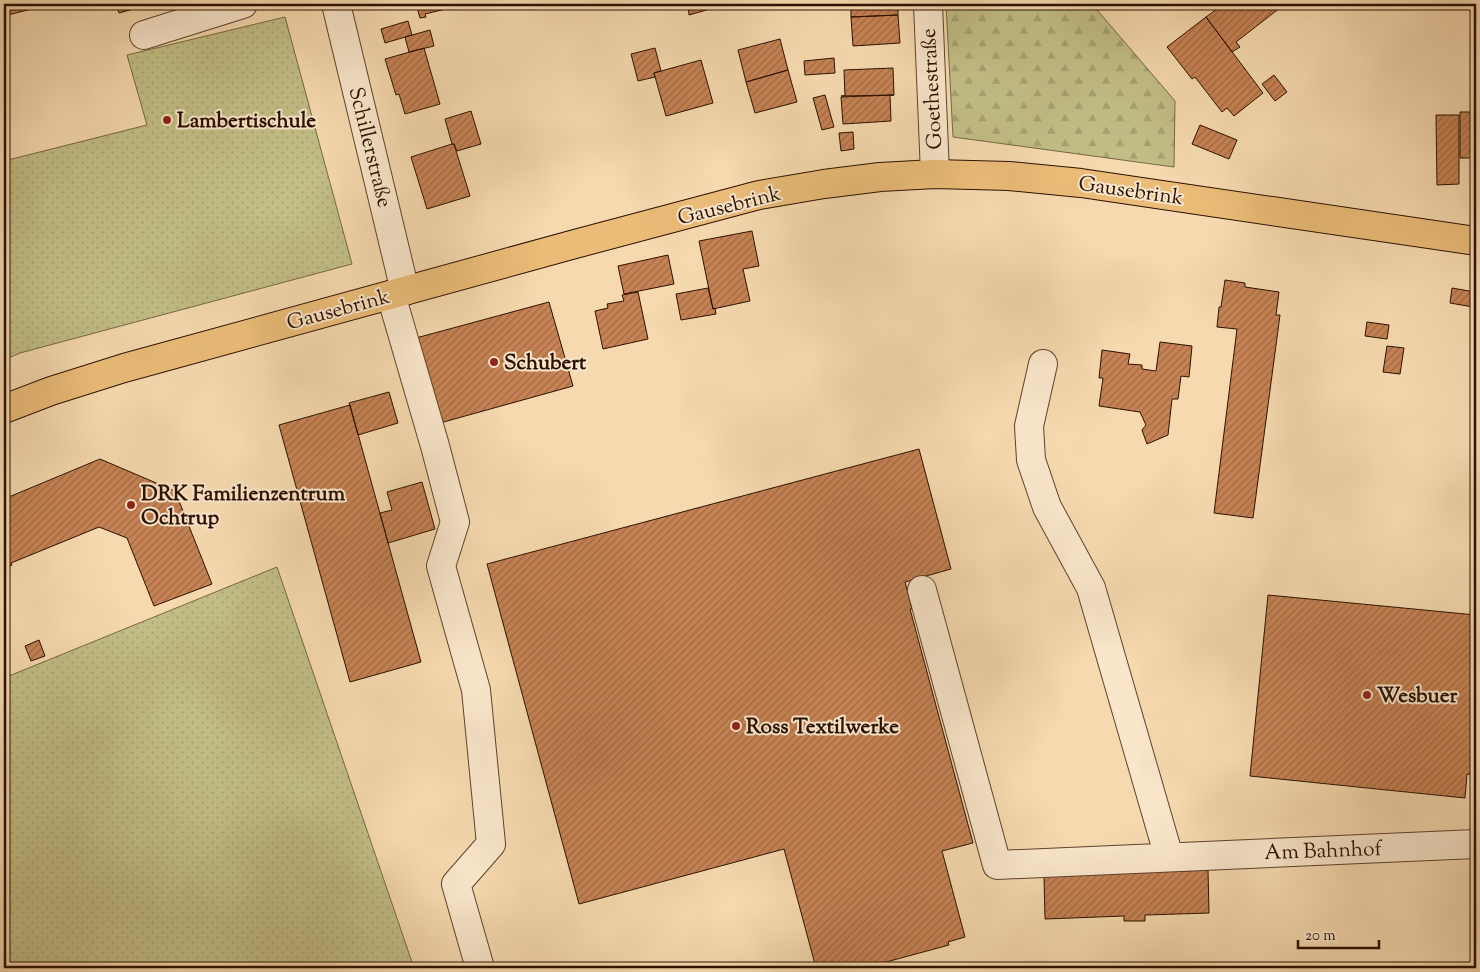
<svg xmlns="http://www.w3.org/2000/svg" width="1480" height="972" font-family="'Sorts Mill Goudy',serif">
	<defs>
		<pattern id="grass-dots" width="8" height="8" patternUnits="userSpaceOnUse" patternTransform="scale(1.25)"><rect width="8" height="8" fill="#c2be86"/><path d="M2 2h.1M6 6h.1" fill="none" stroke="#a7a272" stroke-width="1.8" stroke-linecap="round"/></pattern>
		<pattern id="forest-firs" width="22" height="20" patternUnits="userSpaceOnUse" patternTransform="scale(1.25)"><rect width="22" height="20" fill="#c2be86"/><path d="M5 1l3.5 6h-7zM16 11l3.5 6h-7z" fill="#a7a272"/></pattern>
		<pattern id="building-hatch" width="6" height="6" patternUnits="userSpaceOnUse" patternTransform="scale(1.25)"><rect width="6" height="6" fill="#c78355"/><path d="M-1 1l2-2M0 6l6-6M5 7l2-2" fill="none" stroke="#a26a44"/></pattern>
	</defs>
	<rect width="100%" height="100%" fill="#f6d9af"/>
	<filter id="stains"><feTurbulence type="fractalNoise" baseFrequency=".004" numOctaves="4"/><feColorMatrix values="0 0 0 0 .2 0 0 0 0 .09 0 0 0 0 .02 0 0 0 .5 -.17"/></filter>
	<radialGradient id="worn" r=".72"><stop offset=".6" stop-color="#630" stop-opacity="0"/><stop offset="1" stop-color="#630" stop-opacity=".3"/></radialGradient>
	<path fill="url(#grass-dots)" stroke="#766743" d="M285 17 352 264 20 353 4 360V161L147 125 127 55Z
		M277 567 414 968H4V678Z"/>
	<path fill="url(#forest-firs)" stroke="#766743" d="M946 4H1092L1175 101 1174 167 953 137Z"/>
	<path fill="url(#building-hatch)" stroke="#2b1000" d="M4 4H51L4 16Z
		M116 4H152L119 13Z
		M416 4H444L446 9 425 14 426 17 420 18Z
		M688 4H711L710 9 689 15Z
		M851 4H898V15L851 17Z
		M1224 4H1285L1236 42 1240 47 1232 52 1206 17Z
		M898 15 900 43 853 46 851 17Z
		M1206 17 1263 93 1234 116 1227 108 1222 112 1195 77 1192 79 1167 47Z
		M408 21 412 35 385 43 381 29Z
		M430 30 434 46 409 52 405 37Z
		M780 39 788 70 746 82 738 50Z
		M424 48 440 104 405 114 399 94 396 95 385 59Z
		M655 48 661 71 654 73 655 77 638 81 631 54Z
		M834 58 835 73 805 75 804 61Z
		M701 60 713 103 666 116 654 73Z
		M893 68 894 95 841 96H845L844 70Z
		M788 70 797 102 755 113 746 82Z
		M1274 75 1287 92 1275 101 1262 84Z
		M825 95 834 127 822 130 813 98Z
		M890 95 891 121 843 124 841 97 894 95Z
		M471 111 481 144 457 151 454 144H452L445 119Z
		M1460 112H1476V158H1460Z
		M1436 115H1459V184L1437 185Z
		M1200 125 1237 140 1229 159 1192 144Z
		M853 132 854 149 841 151 839 133Z
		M452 144H454L470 196 427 209 411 157Z
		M752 231 759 266 743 269 750 301 713 309 699 241Z
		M668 255 674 284 624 294 618 266Z
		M1225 280 1245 283V287L1279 292 1276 315H1280L1253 518 1214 513 1237 329 1217 327 1219 307H1221Z
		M708 288 713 309 715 308 716 314 681 320 676 294Z
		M1452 288 1475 292 1473 307 1450 303Z
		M638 292 648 339 603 349 595 311 608 308 607 304 624 301 622 295Z
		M549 302 573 386 440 423 416 338Z
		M1367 322 1389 325 1387 339 1365 336Z
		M1160 342 1192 346 1189 377 1181 376 1178 399H1172L1168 435 1147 444 1142 430 1146 425 1140 412 1099 406 1103 378H1099L1102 350 1130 354 1128 364 1142 365V369L1156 371Z
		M1387 346 1404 348 1400 374 1383 372Z
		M389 392 398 423 358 435 349 403Z
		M350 405 421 662 350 682 279 425Z
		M919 449 951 569 905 582 912 609H910L973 843 942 851 965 937 948 942 949 945 864 968H816L784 849 579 904 487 564Z
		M100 459 175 491 212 584 154 606 127 538 99 527 11 563 12 565 4 569V499Z
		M422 482 435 529 388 543 380 513 392 510 387 492Z
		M1268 595 1476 615V775L1467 774 1465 798 1250 776Z
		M39 640 45 656 31 661 25 646Z
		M1208 870 1209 913 1145 915V921H1124V916L1045 919 1044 876Z"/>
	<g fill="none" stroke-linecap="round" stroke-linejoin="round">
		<g stroke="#5e422c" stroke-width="30">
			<path id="minor" d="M336 4 405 291
				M928 4 935 174
				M144 35 243 4
				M391 295 435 446 455 522 441 566 476 690 491 844 456 884 480 968
				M1043 364 1029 426 1031 460 1047 507 1091 588 1169 857
				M922 590 997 865 1476 844"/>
		</g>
		<g stroke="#2b1000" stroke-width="30">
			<path id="major" d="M4 409 51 391 124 368 575 244 759 195 824 184 880 177 935 174 1009 176 1081 183 1476 241"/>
		</g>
		<use href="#minor" stroke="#f9e6cb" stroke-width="28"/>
		<use href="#major" stroke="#ebbc78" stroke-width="28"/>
	</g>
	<g fill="#8f2418" stroke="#f9e6cb" stroke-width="2">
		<circle cx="167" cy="120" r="5"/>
		<circle cx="494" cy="362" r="5"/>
		<circle cx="131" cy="505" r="5"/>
		<circle cx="1367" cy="695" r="5"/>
		<circle cx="736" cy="726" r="5"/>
	</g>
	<g text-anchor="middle" stroke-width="4" stroke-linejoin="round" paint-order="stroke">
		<g font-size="21" fill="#2b1000" stroke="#f9e6cb">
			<text transform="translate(931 89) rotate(-93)" y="7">Goethestraße</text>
			<text transform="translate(371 147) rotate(76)" y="7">Schillerstraße</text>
			<text transform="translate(1131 190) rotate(8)" y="7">Gausebrink</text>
			<text transform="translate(729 205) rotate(-14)" y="7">Gausebrink</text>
			<text transform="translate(338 309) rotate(-15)" y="7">Gausebrink</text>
			<text transform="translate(1323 850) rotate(-2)" y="7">Am Bahnhof</text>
		</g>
		<g font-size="21" font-weight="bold" fill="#2b1000" stroke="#f9e6cb" text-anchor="start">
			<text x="177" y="127">Lambertischule</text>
			<text x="504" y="369">Schubert</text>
			<text x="141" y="500">DRK Familienzentrum<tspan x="141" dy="24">Ochtrup</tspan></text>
			<text x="1377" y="702">Wesbuer</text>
			<text x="746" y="733">Ross Textilwerke</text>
		</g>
	</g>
	<rect width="1480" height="972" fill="none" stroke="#f6d9af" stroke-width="20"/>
	<rect x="5" y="5" width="1470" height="962" fill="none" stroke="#2b1000" stroke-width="2.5"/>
	<rect x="10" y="10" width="1460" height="952" fill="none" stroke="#2b1000"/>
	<path d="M1298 940v8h81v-8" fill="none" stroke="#2b1000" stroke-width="2.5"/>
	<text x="1305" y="940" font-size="15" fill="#2b1000" stroke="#f9e6cb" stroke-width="4" paint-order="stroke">20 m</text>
	<rect width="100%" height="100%" filter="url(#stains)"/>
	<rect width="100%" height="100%" fill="url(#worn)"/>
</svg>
